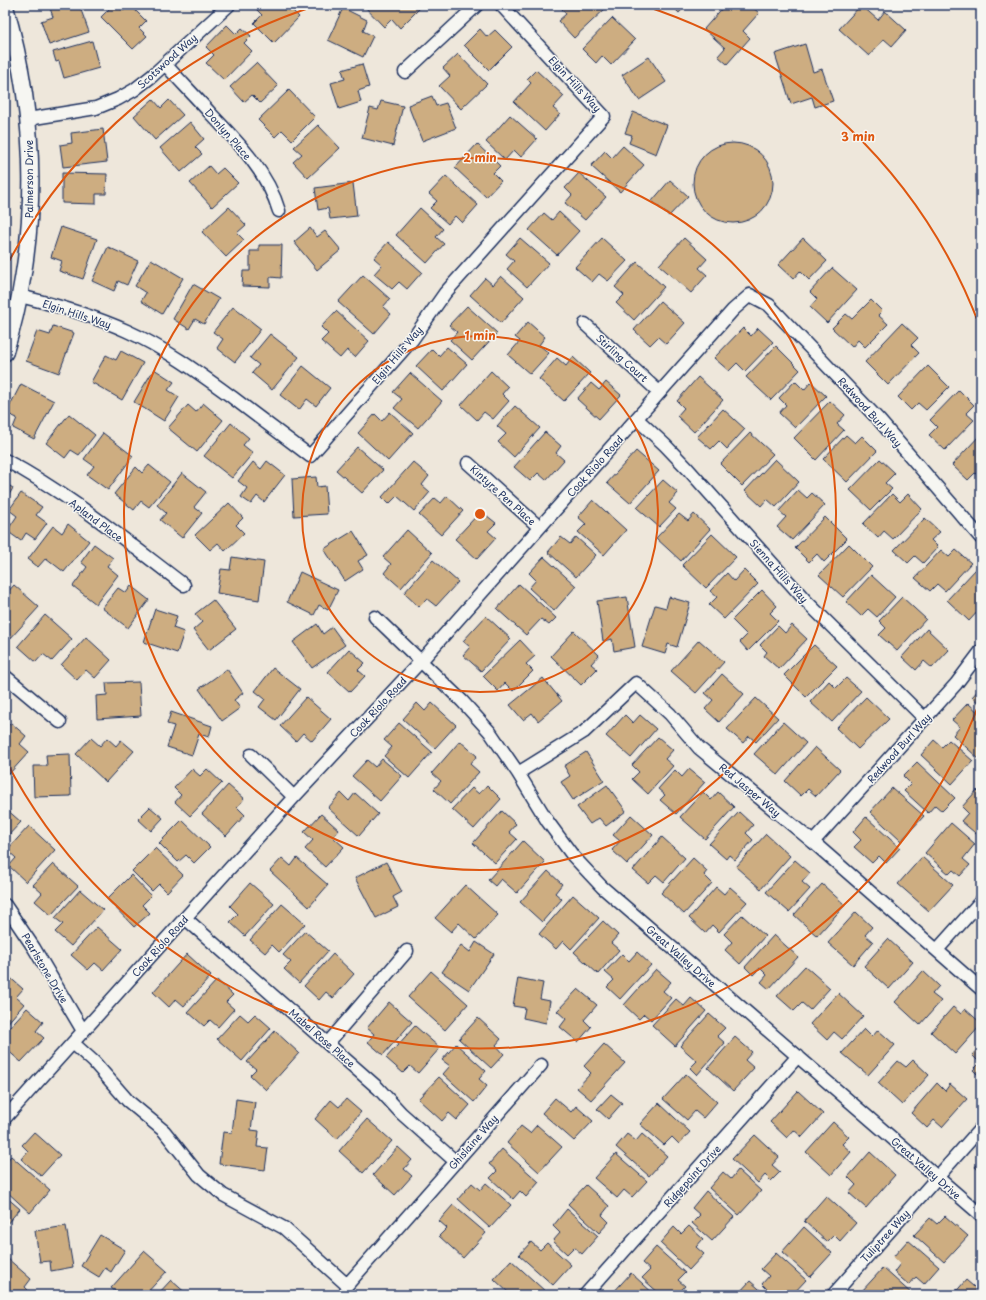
<svg xmlns="http://www.w3.org/2000/svg" width="986" height="1300" font-family="'Playpen Sans',sans-serif">
	<rect width="100%" height="100%" fill="#eee7db"/>
	<filter id="ink" filterUnits="userSpaceOnUse"><feTurbulence type="fractalNoise" baseFrequency=".025" numOctaves="2"/><feDisplacementMap in="SourceGraphic" scale="8" xChannelSelector="R" yChannelSelector="G"/><feConvolveMatrix kernelMatrix="1 2 1 2 8 2 1 2 1" color-interpolation-filters="sRGB"/></filter>
	<g filter="url(#ink)">
		<path fill="#cdad81" stroke="#1b2f5e" d="M59 5H93V6L81 10 89 32 49 45 41 21 53 17 50 8Z
			M113 5H117L123 11 130 5 146 21 139 28 147 36 133 49 101 17Z
			M258 5H287L299 17 274 43 254 23 262 15 255 8Z
			M363 5H414L419 9 400 28 392 19 384 27Z
			M603 5 606 8 574 38 558 21 566 14 559 5Z
			M671 5H686L679 13Z
			M725 5H750L759 13 743 31 750 38 727 64 718 56 725 48 704 29Z
			M861 5 878 20 885 11 906 30 892 46 884 39 869 56 839 29Z
			M343 8 367 20 363 31 373 36 363 57 328 40Z
			M612 18 635 40 611 65 602 56 596 63 582 49Z
			M227 25 236 34 242 28 251 36 244 43 252 51 224 80 206 63 214 55 206 47Z
			M480 29 487 37 495 30 512 47 489 70 464 45Z
			M92 41 99 68 64 78 59 61 56 62 53 52Z
			M805 44 813 72 822 69 833 101 815 107 812 97 791 104 775 54Z
			M458 54 487 84 461 109 439 86 450 76 443 68Z
			M649 57 666 82 639 100 622 75Z
			M256 63 278 86 260 103 252 95 244 102 230 87Z
			M362 64 369 87 358 91 361 102 339 109 331 83 345 79 342 70Z
			M536 70 564 96 553 108 560 114 545 131 514 102 531 83 527 79Z
			M289 90 315 117 292 140 282 130 275 137 258 120Z
			M432 96 436 106 446 103 456 128 422 141 408 105Z
			M153 99 161 108 169 100 183 115 155 140 134 116Z
			M381 101 403 106 393 146 362 138 370 108 378 110Z
			M633 112 667 125 656 154 629 143 632 135 625 133Z
			M510 115 537 139 521 157 514 150 505 160 486 142Z
			M190 122 204 139 195 147 202 154 181 172 160 148Z
			M318 125 340 148 308 178 293 162 302 154 294 147Z
			M103 129 107 162 63 167 60 145 72 143 71 133Z
			M693 183a40 40 0 1 1 80 0a40 40 0 1 1-80 0Z
			M477 144 500 166 493 173 501 181 486 197 455 168Z
			M623 146 644 165 620 192 591 166 605 151 612 158Z
			M209 166 216 174 223 168 238 183 212 207 190 183Z
			M62 173 107 174 106 194H96V204L62 203Z
			M579 173 606 197 585 220 565 203 572 195 565 188Z
			M446 176 478 205 462 223 455 216 448 224 430 208 437 201 429 194Z
			M670 180 688 196 669 216 652 201Z
			M353 183 357 216 330 219 328 208 318 210 315 188Z
			M229 207 246 225 237 233 244 240 226 257 202 232Z
			M420 208 443 229 436 237 444 244 427 263 396 235Z
			M559 212 579 231 557 255 529 230 544 213 552 220Z
			M61 227 97 239 83 279 59 271 62 261 51 257Z
			M310 228 317 237 325 231 341 250 317 270 294 242Z
			M520 238 549 263 527 287 507 269 514 261 506 254Z
			M602 238 627 261 608 281 599 274 592 282 575 267Z
			M684 238 707 259 699 268 707 275 691 293 659 265Z
			M803 238 827 261 809 280 800 271 793 279 778 265Z
			M388 242 422 272 407 289 399 282 392 289 374 274 382 265 374 258Z
			M259 245H282L281 278 270 277V287L242 286 243 271H250V251H259Z
			M108 247 138 261 127 285 118 281 114 291 92 281Z
			M151 259 183 278 162 314 141 301 146 293 135 286Z
			M637 262 664 287 634 320 616 303 624 295 615 287Z
			M832 268 857 290 827 323 810 307 817 299 810 292Z
			M363 275 390 299 383 307 391 314 374 334 338 302Z
			M501 276 524 297 501 323 470 295 485 278 493 285Z
			M193 284 219 299 204 324 195 319 189 329 173 319Z
			M871 300 882 311 878 315 888 324 865 347 858 340 852 347 832 328 846 314 852 319Z
			M660 301 685 323 666 344 658 337 650 345 634 330Z
			M467 306 497 333 472 360 450 340 457 332 449 325Z
			M233 307 261 329 235 362 217 348 223 339 213 332Z
			M336 311 369 341 355 357 347 350 340 358 321 341 328 334 321 327Z
			M528 322 545 337 539 345 549 353 530 374 508 355 520 341 515 337Z
			M902 323 918 338 911 345 919 353 888 385 865 362Z
			M53 326 74 333 59 373 26 361 37 331 50 335Z
			M743 328 751 336 758 328 773 342 745 371 737 363 729 371 714 358Z
			M270 334 299 357 272 390 252 373 259 365 250 358Z
			M776 346 800 370 771 400 746 377Z
			M447 347 467 364 443 391 416 366 432 349 439 356Z
			M121 351 143 363 122 400 91 382 106 355 116 360Z
			M573 357 590 373 564 401 539 379 557 358 566 366Z
			M303 366 330 388 316 406 307 399 299 410 280 395Z
			M928 366 949 387 926 410 918 403 911 410 898 397Z
			M154 369 174 382 168 390 179 397 164 421 134 402Z
			M491 371 508 387 502 394 509 401 493 419 484 412 477 420 461 405Z
			M410 373 442 401 418 428 394 408 402 399 393 392Z
			M698 377 723 400 694 432 677 416 684 408 677 401Z
			M795 381 804 390 811 382 826 396 795 428 779 413 786 405 779 398Z
			M606 382 621 395 599 419 577 399 591 383 599 390Z
			M21 384 54 401 34 439 13 428 17 418 6 413Z
			M959 390 974 405 966 413 974 420 945 450 929 435 937 427 930 420Z
			M830 401 845 415 837 424 844 430 816 460 794 438Z
			M203 403 223 420 197 452 168 428 188 405 196 412Z
			M515 406 540 428 514 457 498 442 506 434 497 426Z
			M723 409 745 429 727 449 719 441 711 449 697 437Z
			M390 412 413 433 388 461 358 433 375 414 382 421Z
			M69 414 95 435 79 455 71 450 65 458 46 443Z
			M231 423 249 438 243 445 253 453 232 478 204 456Z
			M545 432 561 446 556 453 564 460 546 480 538 473 530 481 514 467Z
			M103 433 133 456 108 490 87 475 94 466 84 459Z
			M750 433 773 454 742 486 720 464Z
			M981 434V479L975 473 968 480 952 465Z
			M846 435 855 443 862 436 877 451 847 482 823 459Z
			M357 447 383 470 362 493 336 470Z
			M636 451 659 471 630 503 607 483Z
			M775 459 799 482 776 507 767 499 761 506 745 491Z
			M880 459 895 473 885 483 892 489 871 510 850 490Z
			M267 461 285 475 264 502 257 496 251 504 241 497 247 488 238 481 253 462 261 469Z
			M413 462 429 476 422 485 430 492 414 511 397 496 389 504 382 497Z
			M149 465 170 482 149 507 141 501 134 510 114 494 136 467 142 473Z
			M182 473 206 492 194 507 202 513 182 538 160 520 166 513 157 505Z
			M316 477 317 487 325 486 327 514 294 516 292 479Z
			M663 480 678 493 669 503 676 509 659 527 637 508Z
			M5 483 13 488 5 502Z
			M798 490 807 498 812 493 825 505 792 540 777 527 786 517 779 511Z
			M21 493 42 507 36 515 47 523 35 539 26 533 21 541 7 531 17 516 9 510Z
			M892 494 900 502 908 494 922 509 893 539 884 531 878 538 863 524Z
			M447 496 463 511 441 535 419 515 435 498 441 503Z
			M593 500 626 530 604 555 578 532 586 524 578 517Z
			M229 503 243 518 236 525 244 533 225 551 218 543 210 550 195 535Z
			M481 511 496 523 488 531 496 538 477 559 455 539Z
			M679 514 688 521 694 514 710 529 681 561 656 538Z
			M825 517 847 539 824 562 817 554 809 562 795 548Z
			M925 518 940 532 931 540 938 547 923 563 915 556 908 563 894 550Z
			M68 524 89 541 64 572 46 558 38 567 28 559 53 526 62 533Z
			M407 530 432 553 401 588 384 573 391 564 383 557Z
			M353 531 368 555 358 561 363 569 345 581 324 549Z
			M712 534 736 557 706 588 682 565Z
			M561 537 570 544 576 537 596 555 576 577 548 552Z
			M94 544 113 558 107 566 118 575 96 604 73 586 87 567 81 562Z
			M849 544 872 567 843 597 819 575Z
			M941 550 949 557 956 550 971 563 945 591 937 584 930 591 915 578Z
			M232 557 264 562 259 600 217 593 221 569 230 570Z
			M544 557 576 586 554 611 529 588 536 580 529 573Z
			M433 560 458 582 436 606 427 599 419 607 404 593Z
			M976 569 981 574V608L969 621 947 600Z
			M744 570 758 584 724 619 709 605 717 597 710 591 727 573 734 581Z
			M300 572 338 590 328 610 319 605 314 615 287 602Z
			M871 575 895 597 877 617 868 609 861 616 846 602Z
			M519 584 556 618 549 625 541 619 526 635 497 609Z
			M14 585 39 607 9 640 5 636V595Z
			M131 586 149 600 128 628 102 608 118 588 126 593Z
			M762 590 777 606 770 613 778 621 748 651 740 642 747 635 732 620Z
			M627 597 635 647 614 651 612 639 603 641 597 601Z
			M669 597 690 603 677 647 668 644 665 654 642 647 655 605 666 608Z
			M902 597 926 619 897 651 879 635 886 628 879 621Z
			M213 600 236 629 209 650 193 630 202 622 195 614Z
			M155 609 177 616 173 628 184 632 177 653 144 642Z
			M45 615 72 639 52 661 43 654 36 662 18 646Z
			M486 616 511 639 481 671 463 655 470 647 463 641Z
			M317 624 323 634 332 627 345 645 312 668 293 642Z
			M792 625 807 639 779 669 764 656 767 652 760 645 778 626 785 633Z
			M927 629 949 650 932 668 924 661 916 670 902 657Z
			M574 631 599 655 591 664 597 669 581 685 551 656Z
			M86 637 111 660 95 678 86 670 77 680 61 665Z
			M520 640 535 656 526 664 533 671 513 691 505 683 498 691 483 676Z
			M699 640 724 662 696 693 671 671Z
			M814 645 837 666 806 697 784 675Z
			M349 649 365 663 358 670 365 676 350 692 328 672Z
			M273 668 300 689 276 720 259 707 265 699 255 691Z
			M227 669 243 693 234 700 240 708 222 721 199 689Z
			M722 674 744 694 719 722 705 709 713 700 705 693Z
			M543 678 562 701 538 721 532 713 523 720 510 705Z
			M846 678 861 691 832 722 810 702 829 681 836 688Z
			M139 682 141 716 97 719 96 696 107 695 106 683Z
			M981 687V705L972 697Z
			M306 697 331 719 312 741 303 733 296 741 280 726Z
			M866 697 889 719 858 749 836 728Z
			M756 698 778 718 756 742 749 736 743 743 727 729Z
			M417 703 425 711 432 703 456 725 435 748 403 719Z
			M968 703 981 715V761L953 735 960 727 952 720Z
			M171 712 212 726 209 737 199 734 192 755 167 747 174 726 167 724Z
			M625 715 633 723 640 715 656 729 631 758 606 736Z
			M783 722 806 743 778 775 754 754Z
			M11 723 26 736 20 744 29 752 9 774 5 771V729Z
			M399 723 432 752 409 778 384 756 392 747 384 740Z
			M658 737 673 750 665 759 673 766 648 794 632 779 639 772 632 765Z
			M91 738 100 746 107 738 116 746 121 740 134 751 106 782 76 754Z
			M934 740 942 747 949 740 973 761 952 784 921 755Z
			M460 741 477 756 470 764 479 772 450 804 434 789 441 781 432 773Z
			M815 747 840 770 816 796 808 789 801 796 785 781Z
			M586 752 604 780 573 800 561 782 570 776 564 766Z
			M70 754 71 796 34 797 33 766H47L46 755Z
			M382 759 402 776 380 801 352 776 367 760 375 767Z
			M917 762 955 798 942 811 935 805 928 813 904 791 911 784 903 776Z
			M192 769 200 776 207 769 222 783 190 816 175 802 181 795 174 788Z
			M689 769 705 782 676 814 660 800 665 795 658 789 675 770 682 777Z
			M228 785 244 799 237 807 245 815 226 836 202 814Z
			M487 785 501 799 474 829 452 809 472 788 479 794Z
			M607 785 626 811 606 826 599 818 590 824 577 807Z
			M892 788 924 816 901 841 870 812Z
			M977 790 981 794V838L961 821 968 813 962 807Z
			M703 792 711 800 718 792 734 807 705 839 680 817Z
			M341 793 349 801 355 793 378 814 359 836 328 808Z
			M150 807 163 818 151 831 138 819Z
			M5 808 21 822 5 839Z
			M502 811 516 824 509 832 517 839 495 863 473 843Z
			M739 812 753 825 746 833 753 840 735 860 729 855 726 859 709 844Z
			M321 814 339 830 333 837 344 847 325 867 305 849 313 840 304 832Z
			M631 815 653 835 627 864 612 850 620 841 613 835Z
			M866 817 900 848 886 863 879 856 872 863 854 847 861 840 853 832Z
			M182 820 210 847 194 863 186 855 178 862 159 843Z
			M951 823 975 844 963 859 970 865 960 876 953 870 949 874 925 853Z
			M29 826 55 850 26 882 9 866 16 858 7 850Z
			M766 834 790 856 761 889 736 867Z
			M662 837 685 858 664 882 656 875 648 883 633 870Z
			M523 841 545 862 517 893 501 879 495 886 488 880Z
			M155 848 183 875 167 892 159 884 152 891 132 871Z
			M922 857 953 885 929 911 898 884Z
			M282 858 291 866 297 858 328 885 309 907 270 871Z
			M693 858 707 871 704 875 712 883 684 914 661 893Z
			M795 860 810 873 802 882 810 889 789 912 766 892Z
			M386 862 402 892 393 897 398 907 376 918 355 878Z
			M53 864 78 886 51 915 35 901 42 893 33 885Z
			M548 871 562 884 555 893 562 899 542 922 520 902Z
			M131 875 151 896 142 905 150 913 134 927 107 899Z
			M250 883 274 904 245 936 230 922 238 914 230 906Z
			M822 884 845 905 817 936 794 915Z
			M465 885 498 915 476 939 459 923 451 932 435 918Z
			M716 887 724 894 730 887 747 902 719 932 712 925 705 933 689 918Z
			M80 890 103 910 71 946 55 932 63 924 55 918Z
			M573 895 599 918 571 949 563 941 556 949 539 934Z
			M282 904 305 924 279 952 272 945 265 953 250 940Z
			M856 912 872 927 865 935 873 942 853 965 828 943Z
			M742 915 765 936 740 964 725 950 732 942 724 934Z
			M603 921 618 935 611 943 619 950 598 974 574 952Z
			M97 927 122 949 103 970 95 963 88 970 71 955Z
			M305 931 328 951 299 983 284 969 291 962 283 955Z
			M774 935 798 957 769 989 761 982 767 975 760 968 753 975 745 967Z
			M888 939 913 962 889 989 864 966Z
			M476 942 494 954 469 990 442 972 461 945 470 952Z
			M637 952 651 965 620 999 607 987 614 980 605 972 622 954 629 961Z
			M187 954 211 976 184 1006 176 999 169 1007 153 992Z
			M333 954 354 974 333 998 326 992 319 1000 304 986Z
			M805 966 830 988 810 1010 802 1003 794 1011 777 996Z
			M656 969 671 982 663 991 671 998 651 1020 644 1014 639 1019 624 1005Z
			M431 971 468 1004 445 1030 408 997Z
			M923 971 939 986 932 994 941 1001 920 1025 895 1002Z
			M6 974 23 989 16 997 24 1004 6 1025 5 975Z
			M518 978 543 983 540 999 550 1001 546 1023 523 1018 525 1008 513 1006Z
			M217 980 233 995 226 1002 234 1009 218 1027 210 1020 204 1026 188 1012Z
			M578 989 597 1005 584 1020 591 1027 578 1042 560 1027 566 1019 557 1011Z
			M838 993 863 1016 842 1039 834 1032 827 1040 810 1024Z
			M691 998 706 1011 675 1046 652 1025 676 999 684 1006Z
			M389 1002 412 1022 383 1055 368 1042 374 1034 367 1028Z
			M953 1007 961 1014 965 1009 981 1023V1025L955 1054 931 1032Z
			M27 1008 43 1022 36 1031 44 1038 21 1062 5 1048V1032Z
			M240 1014 248 1021 255 1014 271 1028 242 1061 217 1039Z
			M709 1014 725 1028 717 1036 725 1043 697 1075 690 1068 697 1061 680 1046Z
			M478 1018 501 1039 496 1045 504 1054 491 1068 459 1039Z
			M415 1026 440 1048 418 1073 410 1066 403 1073 386 1058Z
			M864 1029 872 1037 878 1030 895 1045 868 1075 842 1053Z
			M275 1031 299 1053 266 1090 250 1075 256 1069 247 1062Z
			M735 1037 752 1052 745 1060 754 1068 733 1091 708 1068Z
			M456 1044 486 1071 479 1079 487 1086 474 1102 443 1074 450 1066 442 1060Z
			M604 1044 625 1063 591 1100 577 1088 591 1073 584 1066Z
			M981 1045V1078L973 1070 980 1063 972 1055Z
			M913 1060 929 1075 902 1105 878 1083 898 1061 906 1067Z
			M686 1074 717 1102 703 1118 695 1111 687 1120 663 1099Z
			M439 1077 470 1105 457 1120 449 1113 442 1121 418 1099Z
			M937 1083 945 1091 950 1084 967 1099 942 1127 934 1120 927 1128 911 1113Z
			M798 1091 823 1114 802 1137 794 1130 787 1138 770 1122Z
			M611 1094 622 1103 608 1119 597 1109Z
			M555 1098 571 1112 576 1106 593 1121 574 1141 542 1113Z
			M236 1099 255 1102 251 1130 259 1131 257 1147 268 1148 265 1170 219 1164 223 1132 232 1133Z
			M346 1099 361 1112 337 1139 315 1119 331 1100 339 1107Z
			M659 1103 690 1132 679 1144 672 1137 664 1145 640 1124Z
			M367 1119 392 1141 363 1173 339 1151Z
			M833 1122 849 1137 842 1144 851 1152 831 1175 806 1152Z
			M537 1125 562 1147 539 1172 507 1143 521 1126 530 1133Z
			M34 1132 60 1155 41 1176 21 1159 28 1151 22 1145Z
			M627 1134 636 1141 642 1134 667 1156 649 1176 616 1147Z
			M755 1135 779 1157 772 1165 780 1172 771 1181 765 1175 758 1183 732 1159Z
			M398 1147 412 1160 404 1169 412 1176 395 1195 373 1175Z
			M502 1149 539 1182 526 1197 520 1191 513 1199 490 1178 497 1171 489 1164Z
			M870 1152 895 1175 866 1208 849 1193 856 1185 848 1177Z
			M616 1154 647 1181 632 1197 624 1190 617 1198 594 1178Z
			M11 1156 50 1190 30 1213 5 1190V1163Z
			M981 1160V1172L975 1167Z
			M738 1170 761 1191 739 1215 709 1188 723 1172 731 1179Z
			M472 1183 480 1190 486 1183 511 1205 490 1228 458 1199Z
			M586 1185 609 1206 602 1215 609 1222 599 1233 568 1204Z
			M706 1191 734 1217 712 1241 692 1223 700 1215 692 1208Z
			M5 1196 20 1209 5 1226Z
			M826 1196 856 1223 840 1241 834 1235 827 1242 804 1221Z
			M453 1205 486 1233 463 1258 439 1236 447 1228 439 1221Z
			M567 1209 598 1236 582 1254 574 1247 567 1254 553 1241 560 1233 553 1226Z
			M945 1216 968 1236 944 1262 914 1235 930 1218 937 1224Z
			M66 1226 73 1267 51 1271 50 1261 40 1262 35 1231Z
			M689 1226 703 1239 696 1247 704 1254 689 1270 660 1243 674 1227 681 1234Z
			M804 1227 832 1253 810 1277 782 1252Z
			M100 1235 125 1250 111 1272 105 1268 99 1277 81 1266Z
			M908 1240 939 1267 924 1284 916 1277 909 1285 894 1272 900 1264 893 1257Z
			M531 1242 540 1250 547 1243 571 1265 553 1285 519 1255Z
			M656 1247 685 1273 678 1280 685 1286 677 1295H661L642 1278 650 1270 642 1263Z
			M144 1251 167 1271 145 1295H139L136 1292 133 1295H120L111 1288Z
			M776 1253 806 1280 792 1295H789L783 1290 779 1295H773L762 1284 769 1276 761 1269Z
			M7 1258 31 1279 25 1287 32 1294 31 1295H5V1261Z
			M511 1260 546 1292 543 1295H511L494 1279Z
			M883 1268 913 1295H864L861 1292Z
			M631 1273 655 1295H611Z
			M171 1280 188 1295H157Z
			M966 1280 981 1293V1295H953Z
			M750 1281 766 1295H737Z"/>
		<g fill="none" stroke-linecap="round" stroke-linejoin="round">
			<g stroke="#1b2f5e" stroke-width="15">
				<path id="minor" d="M165 64C180 81 196 97 211 114 238 142 268 173 279 211
					M405 72 477 5
					M28 119 96 108 118 99 134 90 152 76 229 5
					M20 296C56 305 92 315 127 331 165 348 199 373 232 397 258 417 284 436 310 456L412 340 445 293 604 116 501 5
					M585 324 659 392
					M637 419 665 445 687 468 806 601 925 719
					M5 460C69 494 126 541 184 585
					M468 463 539 527
					M375 617 462 701 490 732 518 773 548 822 573 856 602 887 981 1215
					M5 676 60 722
					M251 755 294 797
					M518 773 584 732 636 683 670 714 699 748 813 842 981 989
					M813 842 956 684 981 651
					M5 905 34 948 83 1031
					M185 918 378 1088 401 1113 456 1162
					M937 950 981 901
					M73 1043 94 1062 128 1101 164 1131 199 1175 223 1195 284 1228 347 1285 541 1065
					M328 1043 407 951
					M5 1118 294 797 421 661 733 310 750 295 769 305 879 420 981 538
					M585 1295 798 1056
					M833 1295 981 1128"/>
			</g>
			<g stroke="#1b2f5e" stroke-width="18">
				<path id="tertiary" d="M5 353C13 328 19 302 23 276 38 185 31 94 5 5"/>
			</g>
			<use href="#minor" stroke="#f6f6f2" stroke-width="12"/>
			<use href="#tertiary" stroke="#f6f6f2" stroke-width="15"/>
		</g>
	</g>
	<g fill="none" stroke="#de5710" stroke-width="2">
		<circle cx="480" cy="514" r="178"/>
		<circle cx="480" cy="514" r="356"/>
		<path d="M980 701A534 534 0 0 1 6 761M6 267A534 534 0 0 1 315 6M645 6A534 534 0 0 1 980 327"/>
	</g>
	<g text-anchor="middle" stroke-width="3" stroke-linejoin="round" paint-order="stroke">
		<g font-size="10" fill="#1b2f5e" stroke="#f6f6f2">
			<text transform="translate(167 61) rotate(-42)" y="4">Scotswood Way</text>
			<text transform="translate(575 84) rotate(47)" y="4">Elgin Hills Way</text>
			<text transform="translate(228 134) rotate(49)" y="4">Donlyn Place</text>
			<text transform="translate(29 179) rotate(-90)" y="4">Palmerson Drive</text>
			<text transform="translate(77 314) rotate(18)" y="4">Elgin Hills Way</text>
			<text transform="translate(397 355) rotate(-50)" y="4">Elgin Hills Way</text>
			<text transform="translate(622 358) rotate(42)" y="4">Stirling Court</text>
			<text transform="translate(870 412) rotate(48)" y="4">Redwood Burl Way</text>
			<text transform="translate(595 466) rotate(-48)" y="4">Cook Riolo Road</text>
			<text transform="translate(503 495) rotate(42)" y="4">Kintyre Pen Place</text>
			<text transform="translate(96 520) rotate(37)" y="4">Apland Place</text>
			<text transform="translate(779 571) rotate(48)" y="4">Sienna Hills Way</text>
			<text transform="translate(378 707) rotate(-47)" y="4">Cook Riolo Road</text>
			<text transform="translate(899 748) rotate(-48)" y="4">Redwood Burl Way</text>
			<text transform="translate(750 790) rotate(40)" y="4">Red Jasper Way</text>
			<text transform="translate(160 946) rotate(-48)" y="4">Cook Riolo Road</text>
			<text transform="translate(681 956) rotate(41)" y="4">Great Valley Drive</text>
			<text transform="translate(45 968) rotate(59)" y="4">Pearlstone Drive</text>
			<text transform="translate(322 1038) rotate(41)" y="4">Mabel Rose Place</text>
			<text transform="translate(473 1142) rotate(-49)" y="4">Ghislaine Way</text>
			<text transform="translate(926 1168) rotate(41)" y="4">Great Valley Drive</text>
			<text transform="translate(692 1176) rotate(-48)" y="4">Ridgepoint Drive</text>
			<text transform="translate(885 1236) rotate(-48)" y="4">Tuliptree Way</text>
		</g>
	</g>
	<circle cx="480" cy="514" r="6" fill="#de5710" stroke="#f6f6f2" stroke-width="2"/>
	<g font-size="12" text-anchor="middle" font-weight="bold" fill="#de5710" stroke="#f6f6f2" stroke-width="3" stroke-linejoin="round" paint-order="stroke">
		<text x="858" y="141">3 min</text>
		<text x="480" y="162">2 min</text>
		<text x="480" y="340">1 min</text>
	</g>
	<rect width="986" height="1300" fill="none" stroke="#f6f6f2" stroke-width="20"/>
	<rect x="10" y="10" width="966" height="1280" fill="none" stroke="#1b2f5e" stroke-width="1.5" filter="url(#ink)"/>
</svg>
